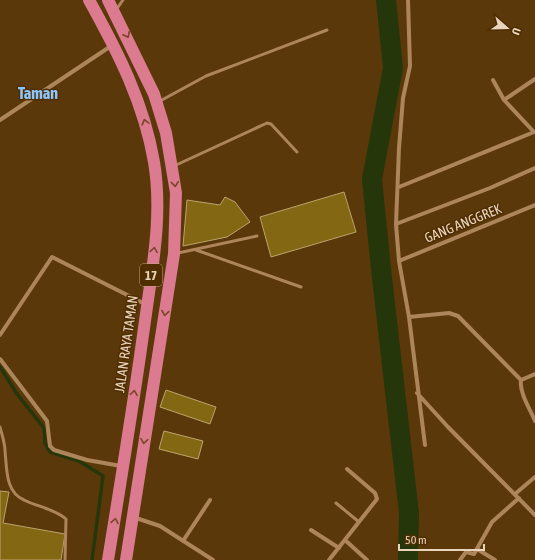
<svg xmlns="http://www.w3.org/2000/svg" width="535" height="560" font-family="'Asap Condensed',sans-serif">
	<rect width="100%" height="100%" fill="#5b380a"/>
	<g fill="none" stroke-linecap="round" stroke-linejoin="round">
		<path stroke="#26360b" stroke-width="3.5" d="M0 367 17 394 44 428 45 443 50 452 79 461 103 476 92 560"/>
		<path stroke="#26360b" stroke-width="20" d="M386 0 393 68 372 179 381 269 409 513 408 560"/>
	</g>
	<path fill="#846712" stroke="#bba46e" d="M344 192 356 232 271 257 260 217Z
		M225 197 235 202 250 222 227 237 183 246 187 200 220 205Z
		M166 390 216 407 210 424 160 407Z
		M164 431 203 441 198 459 159 449Z
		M0 491 9 492 3 523 65 534 61 560H0Z"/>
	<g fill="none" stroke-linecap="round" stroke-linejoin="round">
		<path stroke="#ad855a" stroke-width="3" d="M116 10 123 0
			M160 101 206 76 327 30
			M174 166 267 123 271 124 297 152
			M196 250 301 287
			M178 253 257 236
			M0 427C2 435 5 443 5 451 7 468 5 492 24 500 38 507 55 509 66 519L65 560
			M336 503 359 522"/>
		<path stroke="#ad855a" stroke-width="4" d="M408 0 410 66 403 98 399 148 396 224 399 261 409 317 425 445
			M493 80 504 100
			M0 120 111 46
			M399 187 534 132 504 100 535 79
			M396 224 490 188 535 168
			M399 261 535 205
			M409 317 449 313 458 316 521 380
			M0 335 52 257 145 304
			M0 359 47 421 50 446 54 450 87 460 121 466
			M535 374 521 380C519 392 530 409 535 421
			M417 393 448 427 535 515
			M515 494 535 477
			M133 517 160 526 213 560
			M311 530 339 548
			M345 540 367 560
			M183 541 210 500
			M477 549 495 560
			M329 560 377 499 375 493 347 469
			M460 560 466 552 474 554 492 522 519 498"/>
		<path stroke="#dc7a8f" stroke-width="12" d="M89 0C118 52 144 103 154 162 163 215 152 269 145 321 134 401 121 480 108 560
			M108 0 154 94 166 133 176 193 174 254 126 560"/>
	</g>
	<defs><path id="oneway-chevron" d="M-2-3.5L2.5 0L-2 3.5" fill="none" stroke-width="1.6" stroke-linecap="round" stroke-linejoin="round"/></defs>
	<g stroke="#7a452b">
		<use href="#oneway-chevron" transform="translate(127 35) rotate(63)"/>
		<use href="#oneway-chevron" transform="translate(145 122) rotate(-105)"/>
		<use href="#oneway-chevron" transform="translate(175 184) rotate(84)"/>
		<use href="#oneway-chevron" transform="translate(154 250) rotate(-82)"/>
		<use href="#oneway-chevron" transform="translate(165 313) rotate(99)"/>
		<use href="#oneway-chevron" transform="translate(134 393) rotate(-82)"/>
		<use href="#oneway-chevron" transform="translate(144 441) rotate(99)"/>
		<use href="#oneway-chevron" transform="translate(115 521) rotate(-81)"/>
	</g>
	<g text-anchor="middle" stroke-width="3" stroke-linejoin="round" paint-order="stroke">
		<rect fill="#502e00" stroke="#bba285" stroke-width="1" x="140" y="264" width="22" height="22" rx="3"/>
		<g font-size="13" font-weight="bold" fill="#e9d4be">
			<text x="151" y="280">17</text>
		</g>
		<g font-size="14" fill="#e9d4be" stroke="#502e00">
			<text transform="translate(463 223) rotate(-22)" y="5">GANG ANGGREK</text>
			<text transform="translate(126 344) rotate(-82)" y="5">JALAN RAYA TAMAN</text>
		</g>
		<g font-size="16" font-weight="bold" fill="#8cc8ff" stroke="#502e00">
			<text x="38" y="99">Taman</text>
		</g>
	</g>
	<g transform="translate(507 28) rotate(110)" stroke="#502e00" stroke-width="3" paint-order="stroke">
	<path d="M0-3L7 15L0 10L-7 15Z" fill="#e9d4be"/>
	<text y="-6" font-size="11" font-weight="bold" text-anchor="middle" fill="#e9d4be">U</text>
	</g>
	<path d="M399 544v6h85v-6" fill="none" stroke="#e9d4be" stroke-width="2"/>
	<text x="405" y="544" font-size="12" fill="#e9d4be" stroke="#502e00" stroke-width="3" paint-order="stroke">50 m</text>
</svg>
